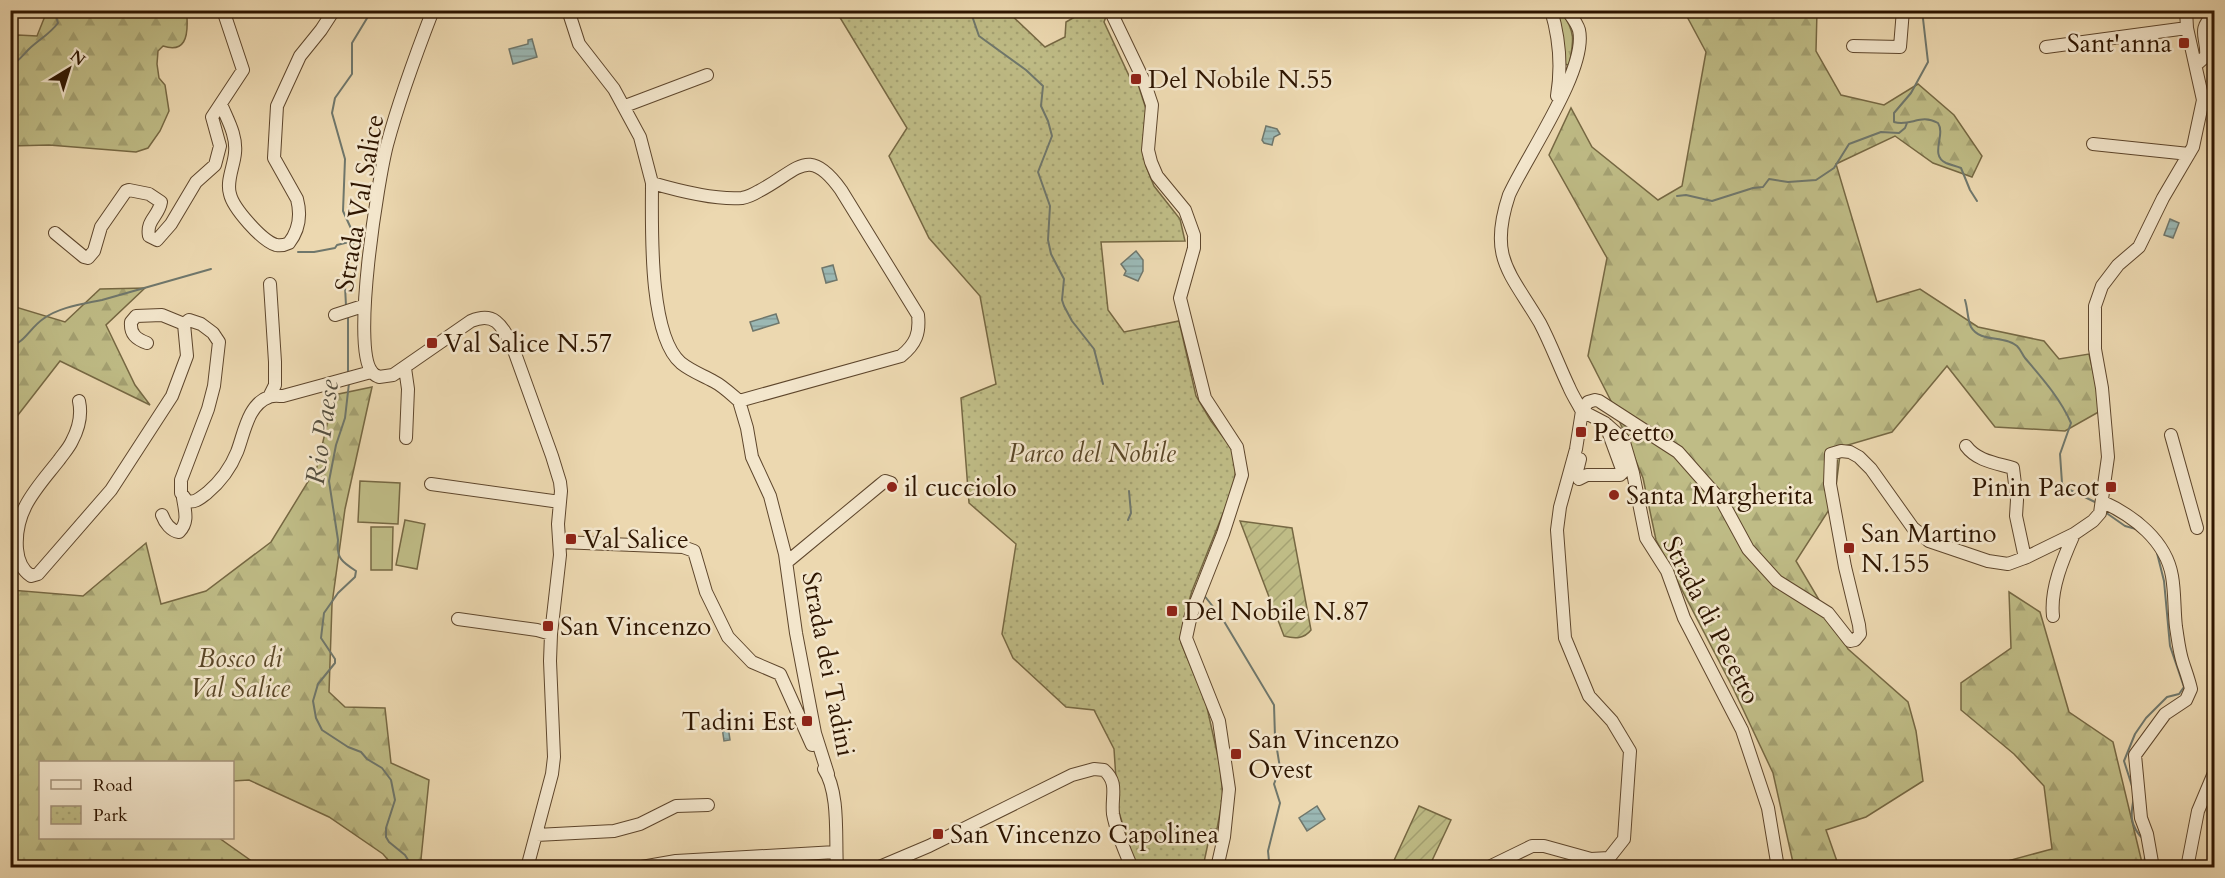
<svg xmlns="http://www.w3.org/2000/svg" width="2225" height="878" font-family="Cardo,serif">
	<defs>
		<pattern id="grass-tufts" width="24" height="20" patternUnits="userSpaceOnUse" patternTransform="scale(1.5)"><rect width="24" height="20" fill="#bfbc86"/><path d="M3 7l-1-3M5 7V3M7 7l1-3M15 17l-1-3M17 17v-4M19 17l1-3" fill="none" stroke="#a4a172"/></pattern>
		<pattern id="forest-firs" width="22" height="20" patternUnits="userSpaceOnUse" patternTransform="scale(1.5)"><rect width="22" height="20" fill="#bfbc86"/><path d="M5 1l3.5 6h-7zM16 11l3.5 6h-7z" fill="#a4a172"/></pattern>
		<pattern id="park-dots" width="8" height="8" patternUnits="userSpaceOnUse" patternTransform="scale(1.5)"><rect width="8" height="8" fill="#bfbc86"/><path d="M2 2h.1M6 6h.1" fill="none" stroke="#a4a172" stroke-width="1.8" stroke-linecap="round"/></pattern>
		<pattern id="garden-furrows" width="10" height="10" patternUnits="userSpaceOnUse" patternTransform="scale(1.5)"><rect width="10" height="10" fill="#bfbc86"/><path d="M-1 1l2-2M0 10L10 0M9 11l2-2" fill="none" stroke="#a4a172"/></pattern>
		<pattern id="water-rules" width="6" height="5" patternUnits="userSpaceOnUse" patternTransform="scale(1.5)"><rect width="6" height="5" fill="#9bb8b4"/><path d="M0 2.5h6" fill="none" stroke="#869d99"/></pattern>
	</defs>
	<rect width="100%" height="100%" fill="#ecd8b0"/>
	<filter id="stains"><feTurbulence type="fractalNoise" baseFrequency=".00333" numOctaves="4"/><feColorMatrix values="0 0 0 0 .2 0 0 0 0 .09 0 0 0 0 .02 0 0 0 .5 -.17"/></filter>
	<radialGradient id="worn" r=".72"><stop offset=".6" stop-color="#630" stop-opacity="0"/><stop offset="1" stop-color="#630" stop-opacity=".3"/></radialGradient>
	<path fill="url(#grass-tufts)" stroke="#766843" stroke-width="1.5" d="M1554 11H1561C1576 32 1574 41 1569 65L1564 64Z"/>
	<path fill="url(#forest-firs)" stroke="#766843" stroke-width="1.5" d="M55 11C81 11 170 5 187 18 188 37 185 53 163 46L158 51 157 64 159 78 165 85 169 111 160 131 148 148 136 152 49 145 11 146 12 49 18 35 37 36 45 16Z
		M1684 11H1817L1816 51 1841 95 1884 105 1918 84 1954 115 1982 156 1972 177 1933 163 1895 136 1836 164 1877 302 1920 289 1978 327 2044 341 2059 359 2089 354 2102 410 2065 431 1995 427 1947 366 1892 432 1841 447 1834 502 1796 561 1848 649 1908 702 1916 731 1923 781 1866 817 1826 830 1839 867H1794L1773 773 1733 688 1656 540 1643 478 1611 401 1588 356 1607 258 1549 155 1571 108 1592 147 1658 200 1682 186 1706 52Z
		M145 288 106 325 135 385 150 405 60 361 11 424V303L12 306 65 322 100 289Z
		M372 387 345 509 332 604 329 692 345 707 385 708 391 763 429 780 421 859 429 867H394L383 854 329 817 249 780 233 781 232 762H40V838H219L260 867H11V590L83 596 146 543 161 604 206 591 271 542 317 467 334 395Z
		M2009 592 2040 612 2069 712 2113 742 2143 867H1999L2000 863 2052 849 2044 786 2014 754 1961 710V683L2011 648Z"/>
	<path fill="url(#park-dots)" stroke="#766843" stroke-width="1.5" d="M836 11H1007L1045 47 1065 37 1066 22 1085 11H1105L1107 14 1104 22 1131 80 1136 78 1147 112 1144 148 1146 166 1154 186 1180 219 1185 241 1101 242 1108 310 1124 332 1179 321 1196 396 1211 421 1233 450 1236 466 1234 486 1192 591 1183 621 1181 643 1206 703 1220 766 1223 797 1217 829H1211L1203 867H1136L1118 809 1114 749 1094 710 1066 707 1013 658 1002 634 1016 544 969 503 961 398 996 384 980 296 929 238 889 156 907 128Z"/>
	<path fill="url(#garden-furrows)" stroke="#766843" stroke-width="1.5" d="M1240 521 1292 528 1311 630C1304 639 1295 639 1284 636Z
		M1419 806 1451 820 1429 867H1391Z"/>
	<path fill="#bfbc86" stroke="#766843" stroke-width="1.5" d="M360 481 400 483 398 524 358 522Z
		M405 520 425 524 417 569 396 565Z
		M371 527H393L392 570H371Z"/>
	<path fill="url(#water-rules)" stroke="#6f776c" stroke-width="1.5" d="M532 39 537 57 513 64 509 49 528 44V40Z
		M1266 126 1277 129 1280 134 1274 137 1272 145 1264 143 1262 140Z
		M2170 219 2179 223 2173 238 2164 235Z
		M1136 251 1143 260V271L1138 281 1124 275 1126 271 1121 264Z
		M833 265 837 280 826 283 822 268Z
		M776 314 779 323 753 331 750 322Z
		M727 719 730 740 724 741 721 720Z
		M1317 806 1325 819 1307 831 1299 818Z"/>
	<g fill="none" stroke-linecap="round" stroke-linejoin="round">
		<path stroke="#6f776c" stroke-width="2" d="M970 10 979 36 1026 70 1043 86 1041 106 1048 121 1052 136 1038 172 1050 206 1048 240 1051 254 1064 279 1062 300 1064 306 1072 321 1094 349 1103 384
			M1922 10 1928 62 1911 93 1894 113V122C1911 127 1920 113 1938 123 1946 135 1929 155 1946 163 1951 165 1956 166 1961 168L1970 190 1977 201
			M10 66C18 62 22 56 28 50 38 40 49 35 58 23L54 10
			M1677 196 1686 195 1712 201 1753 188 1763 187 1769 179 1788 182 1816 180 1834 168 1849 144 1881 132 1899 133 1905 128 1907 123
			M298 252H314L335 248 337 245 349 242 354 243
			M1965 300C1968 309 1967 318 1971 327 1980 343 2004 335 2017 346 2021 350 2022 354 2025 358 2042 378 2060 398 2071 423L2060 454 2062 483 2066 488 2097 503
			M346 306 345 286 354 235 343 211 345 159 332 113 335 98 352 74V43L372 10
			M348 314V374
			M10 347C25 342 30 328 43 319 59 307 83 304 102 300L211 269
			M349 383 345 418 336 445 329 481 338 540C336 558 342 562 356 571L355 577 338 593 324 613 321 638 335 659V663L318 684 313 701 316 718 322 730 348 747 361 752 367 759 382 768 391 780 395 800 386 828V837L389 842 405 855 413 868
			M2105 512 2125 526 2136 529
			M1128 520 1131 513 1129 491
			M1203 594 1222 618 1274 705 1275 737 1280 768 1274 784 1280 803 1268 851 1269 861 1264 868
			M2132 786 2124 761 2135 734 2146 718 2167 697 2179 694 2184 687 2170 646 2164 581 2157 553
			M2134 798C2130 815 2130 826 2143 839
			M2144 868 2145 856"/>
		<g stroke="#5e462c" stroke-width="14">
			<path id="minor" d="M433 10C416 54 399 100 387 145 378 180 351 348 372 372 374 375 377 376 379 377L393 375 471 321C495 311 502 326 512 345L552 456 560 482 561 491 558 524 560 555 551 634 550 661 554 757 552 774 527 868
				M568 10 579 44 614 89 640 137 652 183C676 190 717 200 742 198 748 197 754 194 759 191 798 171 808 144 841 190L918 315C920 333 916 344 901 356L739 401 747 428 752 457 770 496 785 554 796 633 815 733 828 774
				M1110 10 1144 81 1152 105 1148 150 1151 162 1157 176 1185 210 1194 235V248L1180 298 1205 398 1237 447 1242 475 1223 534 1191 615 1186 638 1219 721 1229 789 1224 837 1217 868
				M1551 10C1560 40 1562 66 1557 96
				M1567 10C1572 17 1577 23 1579 30 1588 69 1526 157 1509 195 1488 258 1510 272 1540 323 1551 344 1559 366 1569 387 1573 397 1580 406 1584 416
				M1853 46 1900 47 1903 10
				M2046 47 2187 28
				M2197 64 2206 56C2208 38 2196 30 2214 15
				M221 104C227 119 237 135 235 153 234 166 226 181 230 194 233 208 262 241 276 245 281 246 285 245 289 243 299 230 301 214 297 199L274 158 277 106 300 56 321 30 334 10
				M625 106 707 75
				M2093 144 2189 154
				M652 183C652 225 648 335 681 363 691 371 702 375 713 381 723 386 731 394 739 401
				M55 233 84 257 88 258 94 251 101 227 126 191 129 190 149 194 161 202C159 216 146 220 149 236L157 240 171 224 196 182 215 165 220 146 212 117 243 70 223 10
				M335 315 363 306
				M147 343C136 339 130 334 131 322L136 316 162 315 184 324
				M405 368 408 389 406 438
				M269 397 275 385V362L270 284
				M79 401C82 415 79 428 72 441 69 448 63 454 59 460 37 488 14 510 17 549 18 560 22 570 31 576L38 574 111 490 172 396 187 356 184 324 189 320 201 324 213 333 219 342 214 386 208 409 181 480V493L187 501C196 503 200 498 207 493 220 482 231 467 237 452 244 434 248 404 269 397 273 395 279 396 283 396L371 372
				M1582 411 1605 423 1623 439 1633 473 1646 538 1667 571 1684 618 1742 730 1768 808 1778 868
				M2171 435 2197 528
				M1966 446C1977 461 1996 463 2013 468L2017 500 2016 516 2025 558
				M1580 459 1577 471 1579 479 1587 475H1620L1623 472 1605 423
				M431 484 560 502
				M2103 502C2134 516 2166 541 2172 576 2175 593 2174 610 2176 627 2178 639 2179 651 2183 663 2186 672 2189 680 2191 689L2186 700 2165 714 2135 755 2141 818 2147 834 2153 868
				M162 515C165 523 171 531 179 532 189 522 185 511 183 498
				M560 542 683 547 694 551 706 592 728 637 752 662 780 674 812 745
				M787 562 880 485 885 481 891 483
				M2053 616C2050 589 2063 559 2074 534
				M458 619 537 630 551 634
				M824 769C840 793 835 839 837 868
				M536 835 614 831 640 824 676 806 708 805
				M636 868 676 861 836 852
				M877 868 929 846 1072 775 1094 769 1104 770C1119 783 1111 796 1113 814 1116 831 1125 852 1132 868
				M1487 868 1532 846H1544L1591 859 1609 858
				M1607 868 1609 858 1624 839 1630 751 1612 721 1589 696 1565 638 1557 530 1560 507 1576 449 1582 411 1588 402 1595 400 1599 401 1678 452 1723 503 1748 549 1777 581 1828 613 1850 641 1855 640 1860 634 1859 625 1845 567 1830 484 1831 454 1841 451 1850 452 1859 457 1871 469 1913 528 1929 541 1988 561 2008 564 2027 557 2074 534 2093 521 2100 513 2108 457 2102 388 2095 349V306L2102 286 2118 265 2139 247 2163 198 2193 147 2203 100 2187 28 2186 10
				M2187 868 2198 811 2214 773"/>
		</g>
		<use href="#minor" stroke="#f3e6cc" stroke-width="12"/>
	</g>
	<g fill="#8f2418" stroke="#f3e6cc" stroke-width="2">
		<rect x="2178" y="37" width="12" height="12" rx="3"/>
		<rect x="1130" y="73" width="12" height="12" rx="3"/>
		<rect x="426" y="337" width="12" height="12" rx="3"/>
		<rect x="1575" y="426" width="12" height="12" rx="3"/>
		<circle cx="892" cy="487" r="6"/>
		<rect x="2105" y="481" width="12" height="12" rx="3"/>
		<circle cx="1614" cy="495" r="6"/>
		<rect x="565" y="533" width="12" height="12" rx="3"/>
		<rect x="1843" y="542" width="12" height="12" rx="3"/>
		<rect x="1166" y="605" width="12" height="12" rx="3"/>
		<rect x="542" y="620" width="12" height="12" rx="3"/>
		<rect x="801" y="715" width="12" height="12" rx="3"/>
		<rect x="1230" y="748" width="12" height="12" rx="3"/>
		<rect x="932" y="828" width="12" height="12" rx="3"/>
	</g>
	<g text-anchor="middle" stroke-width="5" stroke-linejoin="round" paint-order="stroke">
		<g font-size="26" fill="#2e1500" stroke="#f3e6cc" text-anchor="start">
			<text x="2172" y="52" text-anchor="end">Sant'anna</text>
			<text x="1148" y="88">Del Nobile N.55</text>
			<text x="444" y="352">Val Salice N.57</text>
			<text x="1593" y="441">Pecetto</text>
			<text x="904" y="496">il cucciolo</text>
			<text x="2099" y="496" text-anchor="end">Pinin Pacot</text>
			<text x="1626" y="504">Santa Margherita</text>
			<text x="1861" y="542">San Martino<tspan x="1861" dy="30">N.155</tspan></text>
			<text x="583" y="548">Val Salice</text>
			<text x="1184" y="620">Del Nobile N.87</text>
			<text x="560" y="635">San Vincenzo</text>
			<text x="795" y="730" text-anchor="end">Tadini Est</text>
			<text x="1248" y="748">San Vincenzo<tspan x="1248" dy="30">Ovest</tspan></text>
			<text x="950" y="843">San Vincenzo Capolinea</text>
		</g>
		<g font-size="26" fill="#2e1500" stroke="#f3e6cc">
			<text transform="translate(359 203) rotate(-80)" y="9">Strada Val Salice</text>
			<text transform="translate(1712 620) rotate(63)" y="9">Strada di Pecetto</text>
			<text transform="translate(829 664) rotate(79)" y="9">Strada dei Tadini</text>
		</g>
		<g font-size="26" font-style="italic" fill="#5a4728" stroke="#f3e6cc">
			<text x="1092" y="462">Parco del Nobile</text>
			<text x="240" y="667">Bosco di<tspan x="240" dy="30">Val Salice</tspan></text>
		</g>
		<g font-size="27" font-style="italic" fill="#544e3f" stroke="#f3e6cc">
			<text transform="translate(322 432) rotate(-82)" y="9">Rio Paese</text>
		</g>
	</g>
	<rect width="2225" height="878" fill="none" stroke="#ecd8b0" stroke-width="36"/>
	<rect x="12" y="12" width="2201" height="854" fill="none" stroke="#2e1500" stroke-width="3"/>
	<rect x="18" y="18" width="2189" height="842" fill="none" stroke="#2e1500" stroke-width="1.5"/>
	<rect x="39" y="761" width="195" height="78" fill="#f3e6cc" stroke="#a4927a" stroke-width="1.5"/>
	<rect x="51" y="780" width="30" height="9" fill="#f3e6cc" stroke="#a4927a" stroke-width="1.5"/>
	<text x="93" y="791" font-size="18" fill="#2e1500">Road</text>
	<rect x="51" y="806" width="30" height="18" fill="url(#park-dots)" stroke="#a4927a" stroke-width="1.5"/>
	<text x="93" y="821" font-size="18" fill="#2e1500">Park</text>
	<g transform="translate(69 69) rotate(38)" stroke="#f3e6cc" stroke-width="4.5" paint-order="stroke">
	<path d="M0-4.5L10 22L0 15L-10 22Z" fill="#2e1500"/>
	<text y="-9" font-size="16" font-weight="bold" text-anchor="middle" fill="#2e1500">N</text>
	</g>
	<rect width="100%" height="100%" filter="url(#stains)"/>
	<rect width="100%" height="100%" fill="url(#worn)"/>
</svg>
